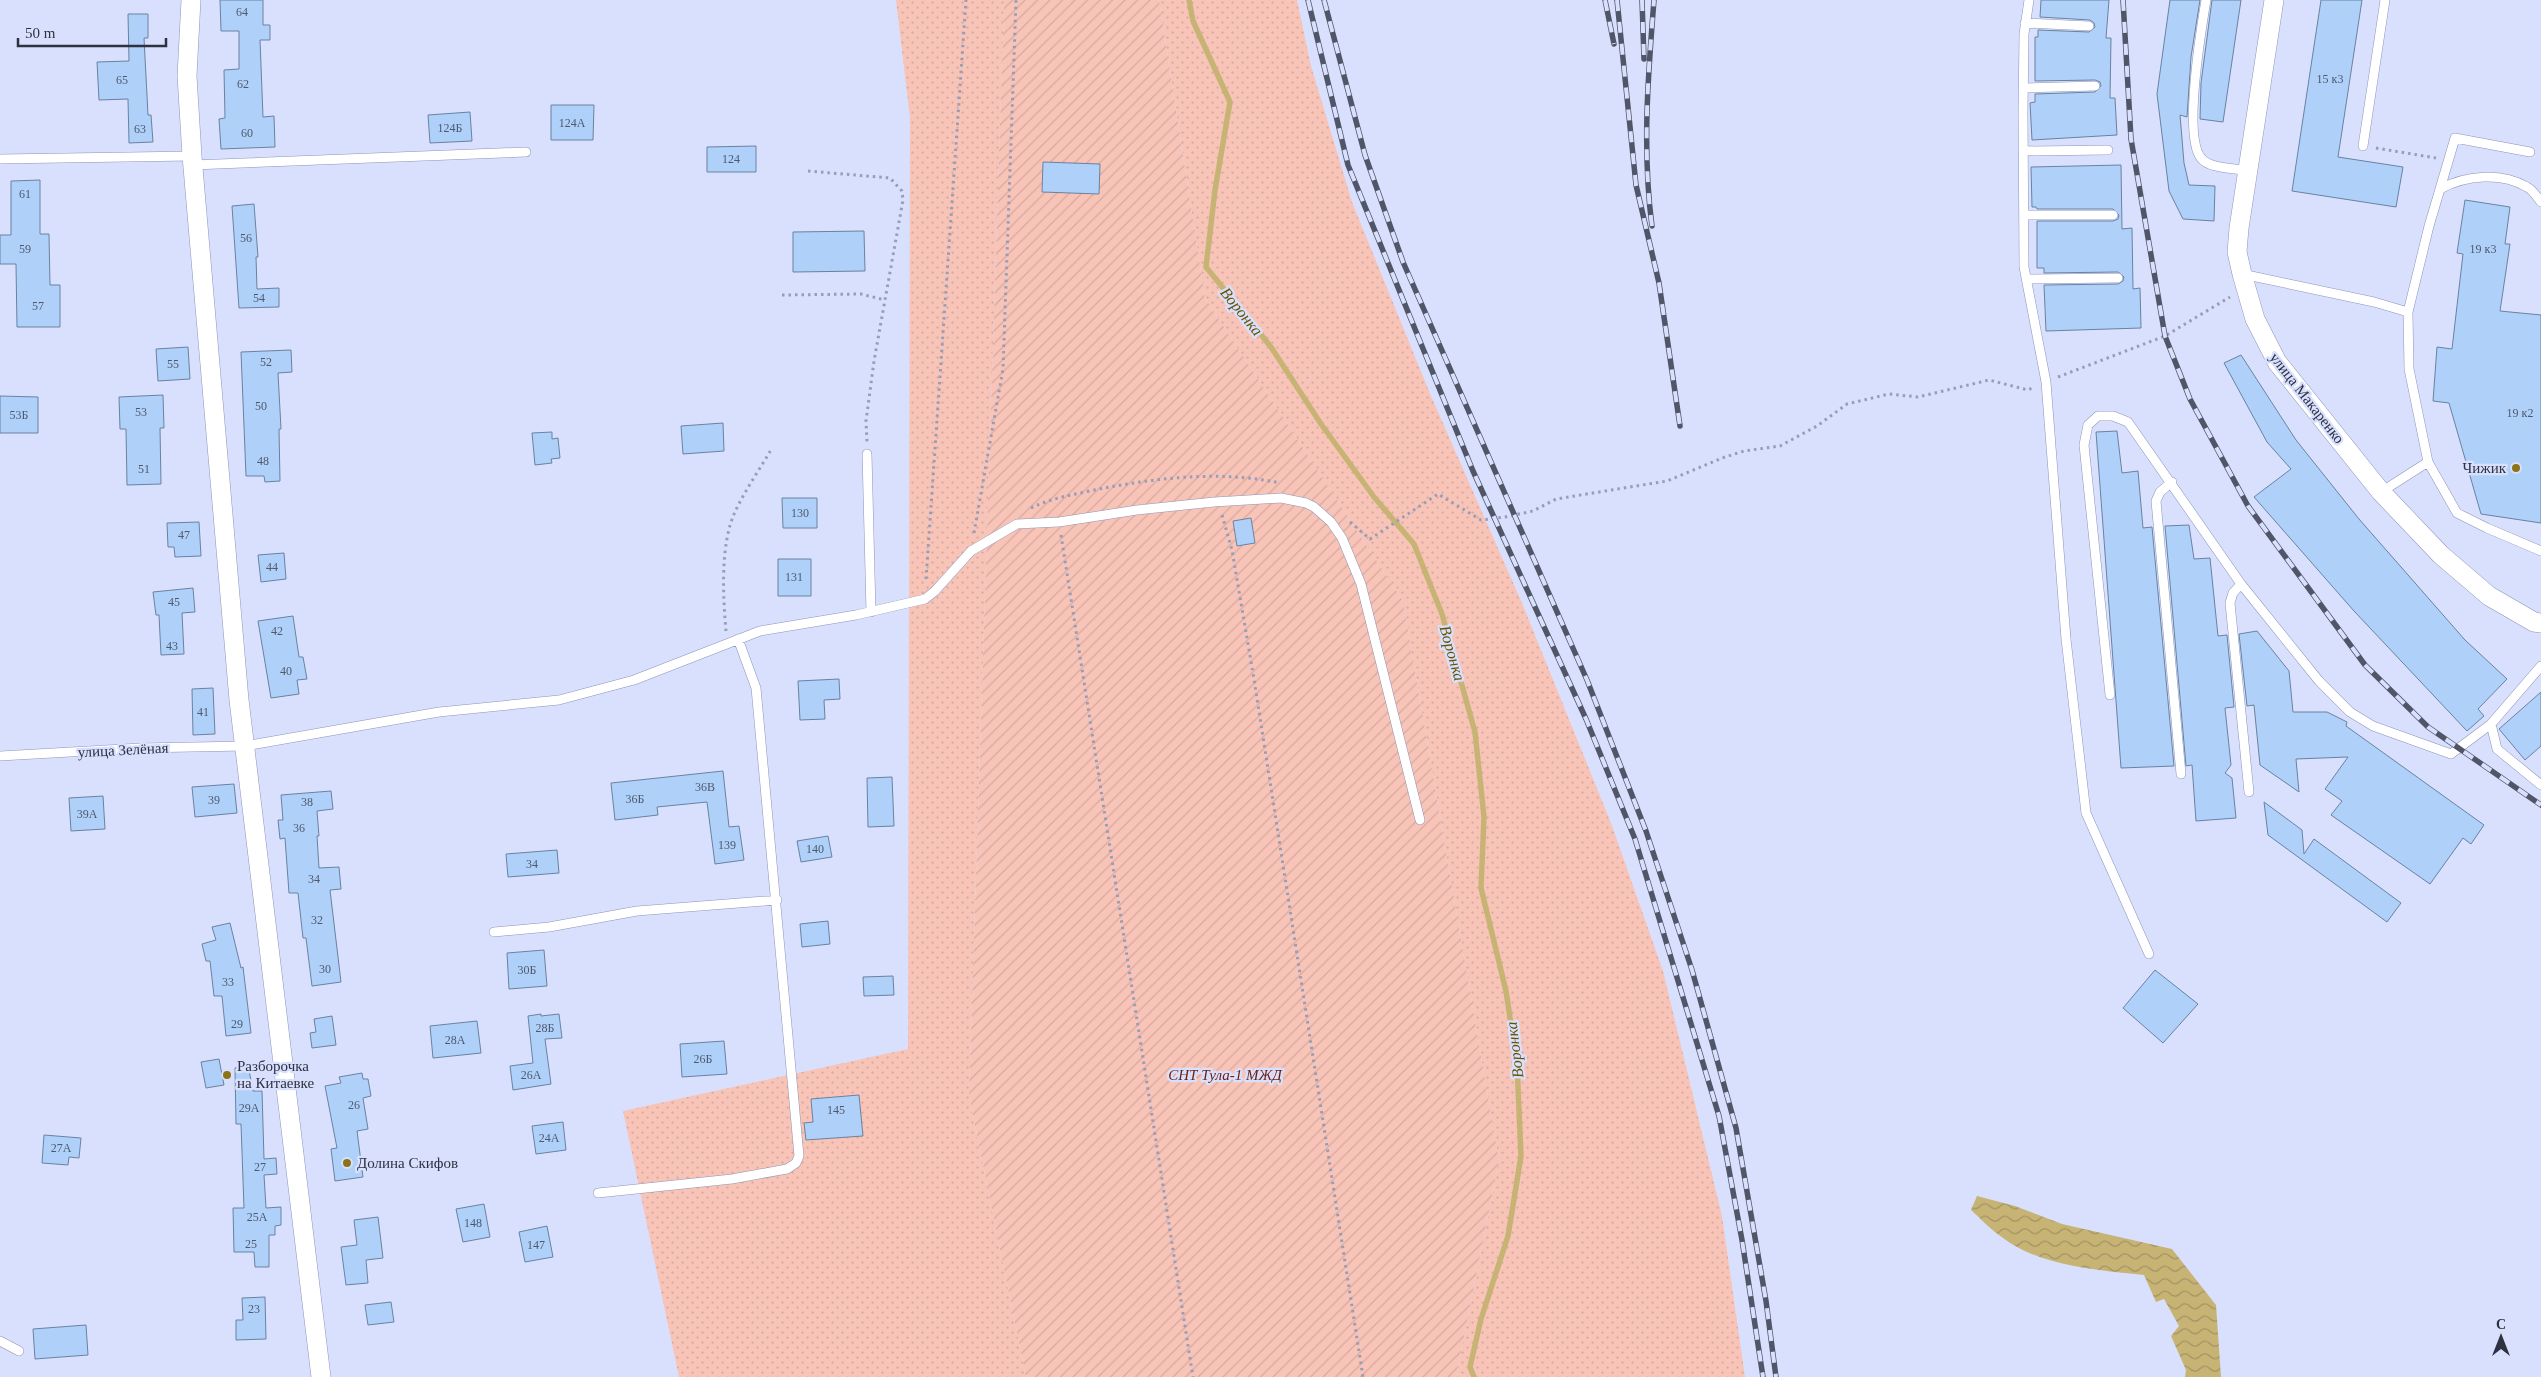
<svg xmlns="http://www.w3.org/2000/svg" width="2541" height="1377" font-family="'Times New Roman',serif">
	<defs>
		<pattern id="grass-dots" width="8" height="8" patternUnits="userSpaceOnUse" patternTransform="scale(1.25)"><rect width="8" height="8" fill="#f9c4b8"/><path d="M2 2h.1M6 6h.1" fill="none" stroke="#d6a99f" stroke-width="1.8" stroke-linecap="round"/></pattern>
		<pattern id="garden-furrows" width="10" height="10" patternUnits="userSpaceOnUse" patternTransform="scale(1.25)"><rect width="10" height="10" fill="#f9c4b8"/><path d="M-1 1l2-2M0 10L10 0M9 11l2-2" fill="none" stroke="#d6a99f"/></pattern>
		<pattern id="water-waves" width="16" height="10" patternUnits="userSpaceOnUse" patternTransform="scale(1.25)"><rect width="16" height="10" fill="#c7b475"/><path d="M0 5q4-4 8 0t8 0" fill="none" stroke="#a29361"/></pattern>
	</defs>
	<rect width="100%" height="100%" fill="#d8e0fe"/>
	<path fill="url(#grass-dots)" d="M896 0H1004L969 1096 1026 1377H679L623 1111 908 1049 910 118Z
		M1159 0H1297L1311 66 1352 202 1431 396 1522 603 1611 823 1663 971 1722 1216 1745 1377H1456L1499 1161 1403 601 1205 298Z"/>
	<path fill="url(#garden-furrows)" d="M1004 0H1159L1205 298 1403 601 1499 1161 1456 1377H1026L969 1096Z"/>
	<path fill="url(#water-waves)" d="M1977 1196 2015 1206 2062 1224 2172 1249 2216 1305 2221 1377H2185L2186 1370 2171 1336 2179 1326 2164 1299 2156 1302 2144 1275C2098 1270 2042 1267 2003 1238 1991 1230 1981 1219 1971 1210Z"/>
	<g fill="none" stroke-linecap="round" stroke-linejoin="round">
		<path stroke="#c7b475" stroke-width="5.5" d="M1189 0 1193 21 1230 102 1215 190 1206 267 1271 347 1321 424 1374 497 1414 544 1442 614 1475 732 1484 817 1481 888 1506 991 1517 1064 1521 1156 1508 1236 1481 1319 1470 1367 1474 1377"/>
	</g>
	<path fill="#afd0f9" stroke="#6a82a0" d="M220 0H263V25H270V40H260L263 117 274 116 275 147 221 149 219 119 225 118 224 70 239 69V31H221Z
		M2041 0H2109L2106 38H2111L2110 98H2115L2117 135 2032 140 2030 103 2035 102V94L2095 92 2101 86 2100 82 2095 80 2035 81V37H2038V30L2089 32 2095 27 2094 23 2090 20 2040 17Z
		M2170 0H2200L2191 57 2187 117 2180 115 2184 163 2189 185 2215 186 2214 221 2183 219 2169 191 2157 94Z
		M2212 0H2241L2223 122 2200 119 2201 83Z
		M2321 0H2362L2338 157 2403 167 2396 207 2292 191Z
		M128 14H148V38H144L148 115H151L153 142 129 143 128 99 99 100 97 62 129 61Z
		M551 105H594L593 140H551Z
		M470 112 472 141 430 143 428 115Z
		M756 146V172H707V147Z
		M1043 162 1100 164 1099 194 1042 192Z
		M2121 165 2122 229 2132 228 2133 289 2140 288 2141 328 2046 331 2044 285 2118 284 2123 281 2124 277 2118 272 2044 273V268H2037V221H2113L2118 219 2119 215 2113 209H2037L2036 207H2032L2031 167Z
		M40 180V234H49L50 285H60V327H17L16 264H0V235H11V181Z
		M2465 200 2510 207 2505 244H2510L2500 311 2541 315V523L2481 514 2449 403 2433 401 2437 347 2452 349 2463 254 2457 253Z
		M254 204 258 257H256L257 289 279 288V307L239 308 232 206Z
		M864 231 865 271 793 272V232Z
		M188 347 190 379 158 381 156 349Z
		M291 350 292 372 278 373 281 429H279L280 481 265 482 264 476H246L241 352Z
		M2241 355 2296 440 2359 519 2465 640 2507 679 2478 709 2484 716 2467 731 2354 611 2254 497 2291 469 2267 442 2224 363Z
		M163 395 164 428H160L161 484 127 485 126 429H120L119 397Z
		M0 396 38 397V433H0Z
		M723 423 724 451 683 454 681 426Z
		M2117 431 2122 473 2138 471 2143 528 2152 527 2174 766 2121 768 2096 432Z
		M552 432V439L558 438 560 458 551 459 552 463 535 465 532 433Z
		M782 498H817V528H783Z
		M1251 518 1255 543 1237 546 1233 521Z
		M199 522 201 556 175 557 174 547H168L167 523Z
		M2189 525 2194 559 2210 558 2218 636 2227 635 2234 707 2225 708 2231 765 2225 773 2232 778 2236 818 2196 821 2192 765 2186 766 2165 526Z
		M284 553 286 579 261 582 258 555Z
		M778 559H811V596H778Z
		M193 588 195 612 182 613 184 654 161 655 159 615H156L153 592Z
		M293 616 299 657H303L307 679 297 680 299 694 271 698 258 621Z
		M2257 631 2289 671 2293 712H2327L2347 722 2346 726 2484 825 2471 844 2463 838 2430 884 2331 815 2342 801 2325 789 2348 757 2296 759 2299 792 2260 765 2254 705 2247 706 2239 634Z
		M839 679 840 699 824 700 825 719 800 720 798 681Z
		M213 688 215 734 193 735 192 689Z
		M2541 692V746L2525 760 2499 729Z
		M723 771 729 827 739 826 744 860 715 864 707 802 657 807 658 815 615 820 611 783Z
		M892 777 894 826 868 827 867 778Z
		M234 784 237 813 195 817 192 787Z
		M331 791 333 809 317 811 319 836H317L319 868 339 867 341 889 330 890 341 982 312 986 306 938H303L298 893H289L285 838 280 839 278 820H283L281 795Z
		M103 796 105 829 71 831 69 798Z
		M2264 802 2302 830 2304 854 2314 839 2401 903 2387 922 2268 835Z
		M828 836 832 857 801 862 797 841Z
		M557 850 559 873 508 877 506 854Z
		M828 921 830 944 802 947 800 924Z
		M230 923 241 968 243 967 251 1033 226 1036 222 996H214L210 961H206L202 944 216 940 212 927Z
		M544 950 547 986 509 989 507 953Z
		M2155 970 2198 1004 2163 1043 2123 1008Z
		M893 976 894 995 864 996 863 977Z
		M541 1014V1016L559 1014 562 1038 545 1039 551 1084 513 1090 510 1066 533 1063 528 1016Z
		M332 1016 336 1045 312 1048 310 1033 316 1032 314 1019Z
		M477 1021 481 1053 433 1058 430 1026Z
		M724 1041 727 1074 682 1077 680 1044Z
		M219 1059 224 1085 206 1088 201 1062Z
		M248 1065 253 1091H262L264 1159 276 1158 277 1174 264 1175 266 1208 281 1207V1225L275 1226V1235H269V1267H255L254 1252H234L233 1208H244L241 1124H236L235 1068Z
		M362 1073 363 1079H368L371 1096 363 1098 368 1129 357 1131 363 1177 335 1181 331 1149 337 1148 325 1086 341 1083 339 1077Z
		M859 1095 863 1136 806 1140 804 1123 813 1122 811 1099Z
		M563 1122 566 1150 536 1154 532 1126Z
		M44 1135 81 1138 79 1158 69 1157 68 1165 42 1163Z
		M484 1204 490 1237 463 1242 456 1209Z
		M378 1217 383 1258 366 1260 368 1283 346 1285 341 1247 357 1245 354 1220Z
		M547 1226 553 1257 525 1262 519 1232Z
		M265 1297 266 1339 236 1340V1320H243L242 1298Z
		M391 1302 394 1322 368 1325 365 1305Z
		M86 1325 88 1355 35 1359 33 1329Z"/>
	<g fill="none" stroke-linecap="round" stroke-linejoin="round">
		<g stroke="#8c95b8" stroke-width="10">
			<path id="lane" d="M2029 0 2024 34 2023 111 2024 267 2046 382 2066 639 2086 813 2149 954
				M2206 0C2201 30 2183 136 2201 158 2209 169 2235 168 2248 171
				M2025 23 2089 26
				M2023 88 2095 86
				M2363 146 2385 0
				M2023 151 2108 150
				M0 159 192 156
				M193 165 526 152
				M2440 189 2455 138 2530 152
				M2024 215H2113
				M2242 274 2374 302 2408 312 2409 369 2428 462 2457 513 2487 528 2541 551
				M2028 279 2118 278
				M2408 312 2429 226 2440 189C2466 175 2501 172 2527 187 2533 190 2537 197 2541 202
				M867 454 871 612
				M2172 482 2160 492 2156 501 2181 774
				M2381 492 2428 462
				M2241 584 2233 593 2230 603 2249 792
				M2541 666 2491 724 2497 749 2541 785
				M2110 695 2084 445 2088 425 2098 416H2113L2128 422 2241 584 2319 681 2350 712 2373 726 2451 754 2491 724
				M0 756 141 748 245 746 439 712 559 700 634 680 760 631 856 615 925 599 935 591 971 551 1017 524 1059 522 1137 510 1214 502 1281 498 1306 503 1314 507 1331 522 1342 538 1361 584 1420 820
				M494 932 549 927 637 911 777 900
				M598 1193 732 1179 787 1169 796 1163 799 1156 756 688 738 639
				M0 1341 19 1351"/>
		</g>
		<g stroke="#8c95b8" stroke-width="20">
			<path id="street" d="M191 0 187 76 192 156 239 700 321 1377
				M2274 0 2239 228 2237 252 2242 274 2255 319 2277 362 2381 492 2441 555 2489 596 2534 622 2541 623"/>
		</g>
		<path stroke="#979db6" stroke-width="3" stroke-dasharray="2.5 4" stroke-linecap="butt" d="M2376 148 2436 158
			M808 171 890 178 902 191 903 200 874 361 866 421 867 442
			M782 295 861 294 885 300
			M2058 377 2165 336 2230 297
			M1031 508C1051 498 1072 495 1094 490 1155 478 1219 470 1280 483
			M1222 515 1232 550 1254 679 1363 1377
			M1350 522 1370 539 1438 494 1481 520 1505 517 1533 511 1556 499 1667 481 1722 458 1744 451 1780 446 1817 426 1847 404 1889 394 1918 397 1989 380 2028 390 2034 387
			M974 533 1003 369 1016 0
			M1061 535 1193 1377
			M926 579 966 0
			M726 631C723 597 720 544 735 512 745 490 760 469 772 448"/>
		<use href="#lane" stroke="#fff" stroke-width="9"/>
		<use href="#street" stroke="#fff" stroke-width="19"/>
		<g stroke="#505567" stroke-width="5.5">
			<path id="rail" d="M1308 0 1348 165 1473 471 1586 719 1635 839 1719 1116 1742 1240 1763 1377
				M1324 0 1365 155 1403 262 1587 680 1646 831 1692 970 1736 1128 1766 1301 1776 1377
				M1605 0 1614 44
				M1617 0 1636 185 1659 283 1680 426
				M1642 0 1644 59
				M2123 0 2131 139 2165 336 2190 399 2248 506 2365 665 2428 727 2541 805
				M1652 226C1642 151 1648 75 1654 0"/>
		</g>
		<use href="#rail" stroke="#d8e0fe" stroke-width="4" stroke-dasharray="11" stroke-linecap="butt"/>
	</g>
	<g fill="#8b7316" stroke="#d8e0fe" stroke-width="2">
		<circle cx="2516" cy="468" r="5"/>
		<circle cx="227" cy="1075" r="5"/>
		<circle cx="347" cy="1163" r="5"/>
	</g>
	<g text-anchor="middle" stroke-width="4.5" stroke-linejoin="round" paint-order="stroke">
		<g font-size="12" fill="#4e596e">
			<text x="242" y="16">64</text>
			<text x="2330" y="83">15 к3</text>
			<text x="122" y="84">65</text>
			<text x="243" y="88">62</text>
			<text x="572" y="127">124А</text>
			<text x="450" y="132">124Б</text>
			<text x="140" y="133">63</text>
			<text x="247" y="137">60</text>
			<text x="731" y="163">124</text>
			<text x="25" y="198">61</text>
			<text x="246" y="242">56</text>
			<text x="25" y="253">59</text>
			<text x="2483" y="253">19 к3</text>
			<text x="259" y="302">54</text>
			<text x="38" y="310">57</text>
			<text x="266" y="366">52</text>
			<text x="173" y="368">55</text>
			<text x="261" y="410">50</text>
			<text x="141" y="416">53</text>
			<text x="2520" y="417">19 к2</text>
			<text x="19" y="419">53Б</text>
			<text x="263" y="465">48</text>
			<text x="144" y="473">51</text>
			<text x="800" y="517">130</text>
			<text x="184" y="539">47</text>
			<text x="272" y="571">44</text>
			<text x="794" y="581">131</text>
			<text x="174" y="606">45</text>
			<text x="277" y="635">42</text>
			<text x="172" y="650">43</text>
			<text x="286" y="675">40</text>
			<text x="203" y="716">41</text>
			<text x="705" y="791">36В</text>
			<text x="635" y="803">36Б</text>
			<text x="214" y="804">39</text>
			<text x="307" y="806">38</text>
			<text x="87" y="818">39А</text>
			<text x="299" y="832">36</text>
			<text x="727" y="849">139</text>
			<text x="815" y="853">140</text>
			<text x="532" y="868">34</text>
			<text x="314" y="883">34</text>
			<text x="317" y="924">32</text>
			<text x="325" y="973">30</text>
			<text x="527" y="974">30Б</text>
			<text x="228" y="986">33</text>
			<text x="237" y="1028">29</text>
			<text x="545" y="1032">28Б</text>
			<text x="455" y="1044">28А</text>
			<text x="703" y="1063">26Б</text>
			<text x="531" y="1079">26А</text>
			<text x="354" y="1109">26</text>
			<text x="249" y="1112">29А</text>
			<text x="836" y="1114">145</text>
			<text x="549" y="1142">24А</text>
			<text x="61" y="1152">27А</text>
			<text x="260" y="1171">27</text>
			<text x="257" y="1221">25А</text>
			<text x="473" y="1227">148</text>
			<text x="251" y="1248">25</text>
			<text x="536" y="1249">147</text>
			<text x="254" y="1313">23</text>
		</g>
		<g font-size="15" fill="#2d3140" stroke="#d8e0fe">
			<text transform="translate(2307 398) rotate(52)" y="5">улица Макаренко</text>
			<text transform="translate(123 750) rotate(-3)" y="5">улица Зелёная</text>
		</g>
		<g font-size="15" fill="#2d3140" stroke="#d8e0fe" text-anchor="start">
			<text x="2506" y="473" text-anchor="end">Чижик</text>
			<text x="237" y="1071">Разборочка<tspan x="237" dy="17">на Китаевке</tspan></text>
			<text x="357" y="1168">Долина Скифов</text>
		</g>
		<g font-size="15" font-style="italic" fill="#6c1d0c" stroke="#d8e0fe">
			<text x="1225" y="1080">СНТ Тула-1 МЖД</text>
		</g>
		<g font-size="16" font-style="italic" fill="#665300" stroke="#d8e0fe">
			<text transform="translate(1242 311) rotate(51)" y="6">Воронка</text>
			<text transform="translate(1453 653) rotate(74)" y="6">Воронка</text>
			<text transform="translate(1514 1050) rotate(-97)" y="6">Воронка</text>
		</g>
	</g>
	<g transform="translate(2501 1337)" stroke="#d8e0fe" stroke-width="4" paint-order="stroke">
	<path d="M0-4L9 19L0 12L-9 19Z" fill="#2d3140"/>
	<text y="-8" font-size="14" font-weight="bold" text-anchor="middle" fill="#2d3140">С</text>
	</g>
	<path d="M18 38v8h148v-8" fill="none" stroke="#2d3140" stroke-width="2.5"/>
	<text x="25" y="38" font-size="15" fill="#2d3140" stroke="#d8e0fe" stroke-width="4" paint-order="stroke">50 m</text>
</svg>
